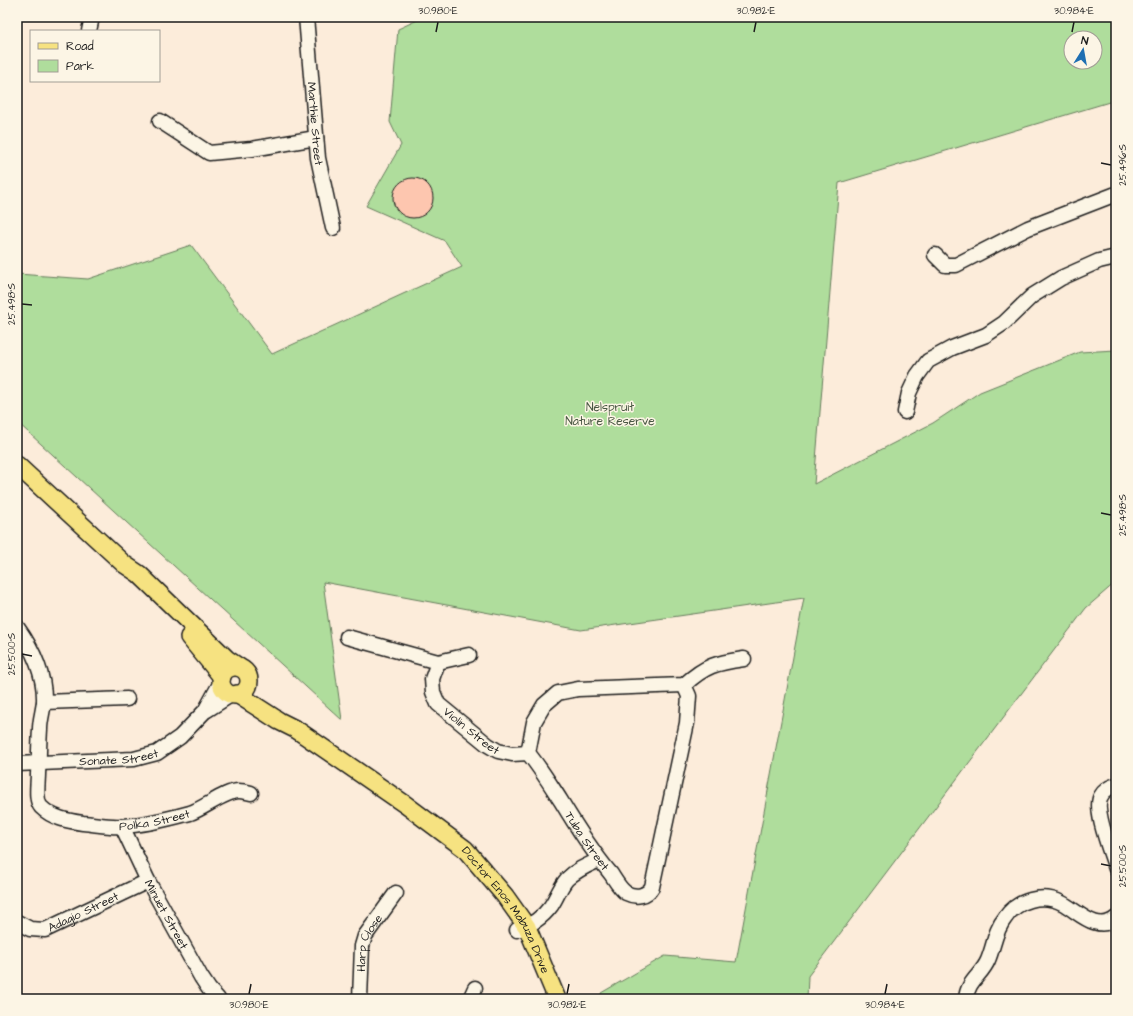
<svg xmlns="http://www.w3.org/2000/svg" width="1133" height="1016" font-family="'Architects Daughter',sans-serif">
	<rect width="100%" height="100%" fill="#fcecda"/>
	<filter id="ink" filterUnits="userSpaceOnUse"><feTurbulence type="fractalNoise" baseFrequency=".025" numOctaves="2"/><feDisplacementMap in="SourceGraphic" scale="8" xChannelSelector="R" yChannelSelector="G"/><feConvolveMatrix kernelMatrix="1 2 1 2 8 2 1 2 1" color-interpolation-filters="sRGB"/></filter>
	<g filter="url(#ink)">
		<path fill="#afdd9c" stroke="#667c5c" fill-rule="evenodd" d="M424 17H1116V100L839 183 814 484 933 423 980 392 1080 352 1116 350V582L1086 608 808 976 807 999H602L601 993 665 956 736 962 804 598 581 630 323 582 342 720 17 422V274L88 279 191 245 272 354 462 267 445 241 366 206 401 145 390 122 398 29ZM1071 38H1095V62H1071Z"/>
		<path fill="#fdc6af" stroke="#1c1c1c" d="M393 198a20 20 0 1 1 40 0a20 20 0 1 1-40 0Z"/>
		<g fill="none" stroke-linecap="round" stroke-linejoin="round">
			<g stroke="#1c1c1c" stroke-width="17">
				<g id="minor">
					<path id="s1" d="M306 17 318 158 333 228"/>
					<path d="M89 31 92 17"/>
					<path d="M160 121 209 153 252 149 316 138"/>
					<path d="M935 255 945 265H956L1028 228 1116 194"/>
					<path d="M905 412 909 393 917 376 928 361 952 348 986 335 1004 323 1032 296 1061 278 1099 261 1116 257"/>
					<path id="s2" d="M17 627C32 648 45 675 44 702 43 711 40 720 40 729 39 744 39 759 38 774 38 783 35 800 41 807 52 818 68 821 83 823 96 824 109 827 122 826 145 825 168 819 190 813 205 808 225 791 239 791 243 791 247 792 251 793"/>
					<path d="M347 637 438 662 469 655"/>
					<path id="s3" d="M438 662 432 679 433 692 438 704 488 745 498 751 512 754 528 753"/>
					<path d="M44 702 127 699"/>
					<path d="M207 710 232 694"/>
					<path id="s4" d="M528 753C541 769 550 784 561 801 576 826 592 851 611 874 615 880 620 889 626 893 636 898 647 896 652 887L687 723 689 696 684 685"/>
					<path d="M528 753 534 722 544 705 558 693 578 689 684 685C706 665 716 663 744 659"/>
					<path id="s5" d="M17 764 134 759 157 753 180 737 205 711 221 682"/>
					<path d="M1116 785C1110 787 1104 790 1101 796 1093 808 1111 853 1116 869"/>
					<path id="s6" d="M122 826 148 881 201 977 209 989 218 999"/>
					<path id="s7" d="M17 922 30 929 45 930 148 881"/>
					<path d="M517 930C530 926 543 917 551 906 557 897 560 887 567 879 576 870 588 865 599 860"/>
					<path id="s8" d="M360 999 362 946 365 936 396 893"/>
					<path d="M470 999 475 988"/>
					<path d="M966 999C967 981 982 975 988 960 994 946 995 930 1005 918 1017 900 1042 893 1062 903 1078 911 1097 934 1116 918"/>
				</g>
			</g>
			<g stroke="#1c1c1c" stroke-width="20">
				<g id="major">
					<path d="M17 465 124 564 139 574 227 659 239 667"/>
					<path d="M189 637 222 677"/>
					<circle cx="235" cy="681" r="14"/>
					<path id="s9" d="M237 694 279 721 297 730 364 776 406 805 465 849 505 896 527 927 557 999"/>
				</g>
			</g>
			<use href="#minor" stroke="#fcf5e5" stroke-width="14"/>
			<use href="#major" stroke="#f6e281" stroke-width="17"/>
		</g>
	</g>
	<path fill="none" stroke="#1c1c1c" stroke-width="1.5" d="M436 32 438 22M754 32 756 22M1072 32 1074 22M1101 163 1111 165M22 304 32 305M1101 513 1111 515M22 654 32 656M1101 864 1111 866M249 994 251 984M567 994 569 984M885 994 887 984"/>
	<g text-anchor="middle" stroke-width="3" stroke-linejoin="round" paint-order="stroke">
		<g font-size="12" fill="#1c1c1c" stroke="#fcf5e5">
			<text dy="4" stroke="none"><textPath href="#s1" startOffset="107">Marthie Street</textPath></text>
			<text dy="4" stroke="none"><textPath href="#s3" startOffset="87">Violin Street</textPath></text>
			<text dy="4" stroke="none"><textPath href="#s5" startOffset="102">Sonate Street</textPath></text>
			<text dy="4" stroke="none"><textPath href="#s2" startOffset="305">Polka Street</textPath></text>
			<text dy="4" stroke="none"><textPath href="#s4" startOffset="106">Tuba Street</textPath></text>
			<text dy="4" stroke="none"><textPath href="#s9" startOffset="350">Doctor Enos Mabuza Drive</textPath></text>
			<text dy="4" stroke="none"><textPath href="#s7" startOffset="72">Adagio Street</textPath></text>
			<text dy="4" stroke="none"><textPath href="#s6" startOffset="99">Minuet Street</textPath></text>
			<text dy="4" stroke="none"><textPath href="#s8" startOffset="58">Harp Close</textPath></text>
		</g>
		<g font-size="12" fill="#485642" stroke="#fcf5e5">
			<text x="610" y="411">Nelspruit<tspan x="610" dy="14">Nature Reserve</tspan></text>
		</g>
	</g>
	<rect width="1133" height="1016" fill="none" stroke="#fcf5e5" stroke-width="44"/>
	<rect x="30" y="30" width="130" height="52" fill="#fcf5e5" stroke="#a29e95"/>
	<rect x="38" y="43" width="20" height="6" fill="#f6e281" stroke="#a29e95"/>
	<text x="66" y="50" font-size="12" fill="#1c1c1c">Road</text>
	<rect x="38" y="60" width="20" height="12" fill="#afdd9c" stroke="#a29e95"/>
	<text x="66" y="70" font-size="12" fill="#1c1c1c">Park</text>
	<g transform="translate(1083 50) rotate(11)"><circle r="19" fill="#fcf5e5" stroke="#a29e95"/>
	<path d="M0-3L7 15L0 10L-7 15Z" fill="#1f6fb2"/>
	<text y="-6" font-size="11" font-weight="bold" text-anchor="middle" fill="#1c1c1c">N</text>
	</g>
	<rect x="22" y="22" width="1089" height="972" fill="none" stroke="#1c1c1c" stroke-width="1.5"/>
	<g font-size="10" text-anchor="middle" fill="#1c1c1c">
		<text x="438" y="14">30.980°E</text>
		<text x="756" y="14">30.982°E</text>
		<text x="1074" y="14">30.984°E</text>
		<text transform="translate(1122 165) rotate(-90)" y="4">25.496°S</text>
		<text transform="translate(11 304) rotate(-90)" y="4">25.498°S</text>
		<text transform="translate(1122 515) rotate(-90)" y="4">25.498°S</text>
		<text transform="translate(11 654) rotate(-90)" y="4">25.500°S</text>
		<text transform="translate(1122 866) rotate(-90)" y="4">25.500°S</text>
		<text x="249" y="1008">30.980°E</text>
		<text x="567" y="1008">30.982°E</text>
		<text x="885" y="1008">30.984°E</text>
	</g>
</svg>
